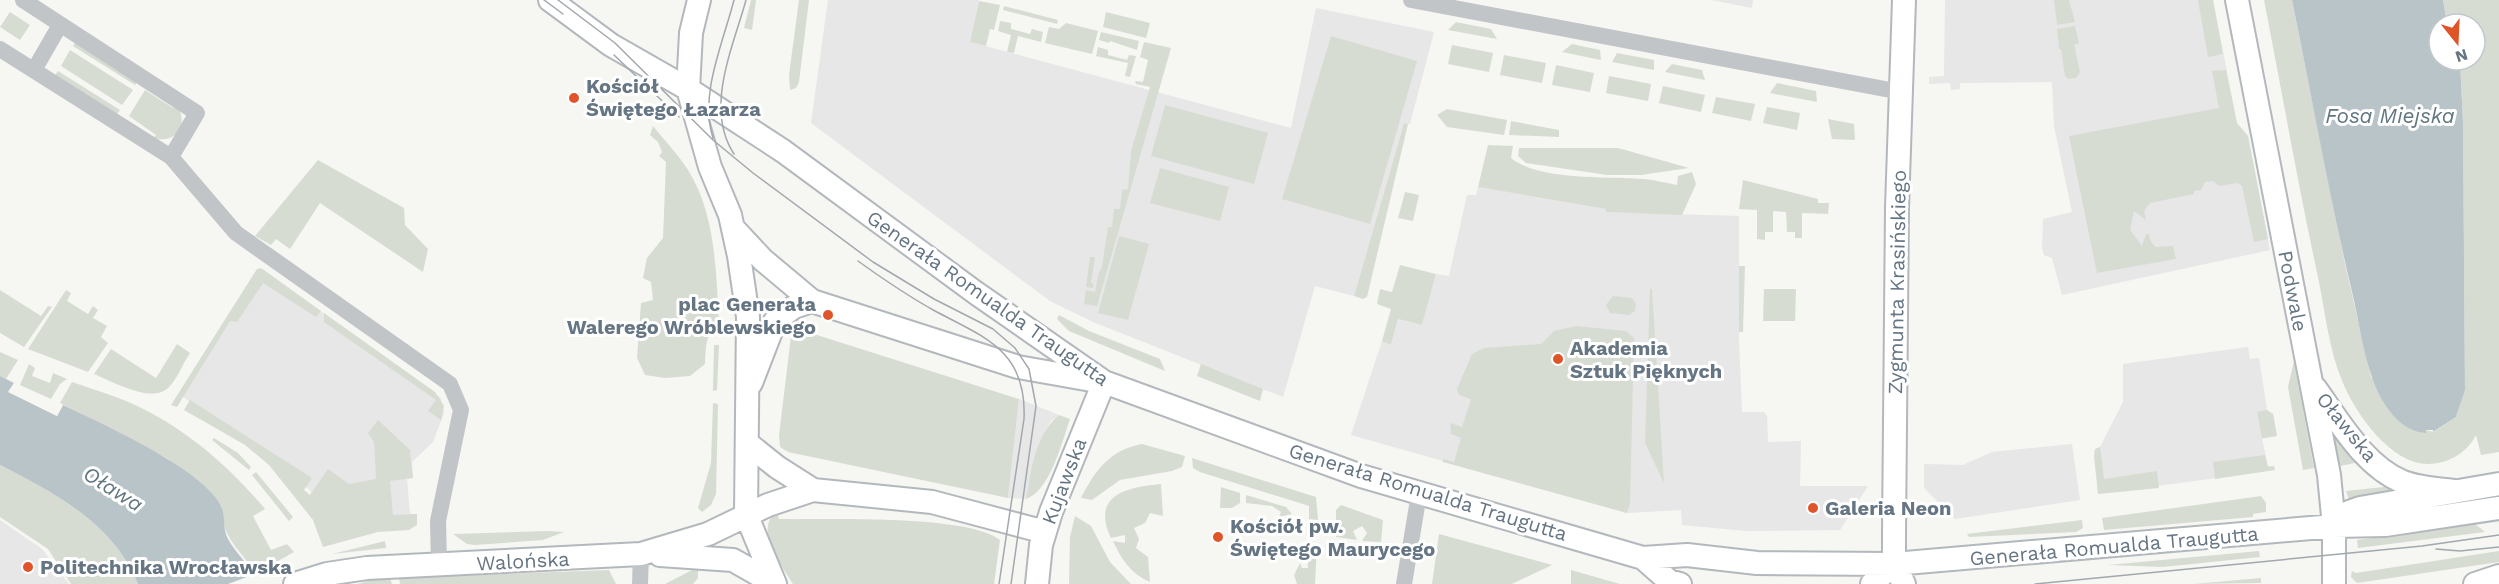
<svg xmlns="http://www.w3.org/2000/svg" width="2499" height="584" font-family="'Work Sans',sans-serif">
	<rect width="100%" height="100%" fill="#f6f6f2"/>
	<path fill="#e6e7e6" d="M828 0H979L970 42 1291 128 1316 8 1434 32 1410 124 1404 123 1354 296 1315 286 1283 397 1093 322 1050 301 811 123Z
		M1711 0H1753L1752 8Z
		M1945 0H2213L2237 123 2248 136 2270 250 2062 295 2052 258 2044 255 2042 248 2043 219 2072 212 2054 126 2052 82 1960 83V89L1951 90 1950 83 1929 84V77L1944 76Z
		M1478 187 1606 209V212L1739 216V340L1742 412H1764L1767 416 1768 442 1801 441 1800 486H1868L1840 530 1746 531 1682 525 1681 510 1627 513 1351 435 1382 341 1391 345 1398 319 1422 325 1436 274 1449 276 1467 195H1476Z
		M261 268 441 398 444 413 433 442 412 462 413 478 407 479 410 514H417V525L377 529 333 539 309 489 179 394Z
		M2248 347 2250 359 2259 358 2267 410 2273 414 2277 436 2262 439 2268 466H2274L2275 470 2098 494 2095 449 2100 447 2123 402V364Z
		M1019 399 1059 415 1051 421 1039 442 1026 499 1008 498Z
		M2072 444 2080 500 1955 519 1924 488V464L1963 465 1992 452Z
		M0 520 42 549 69 584H0Z"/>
	<path fill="#d7dcd3" d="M751 0H756L752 30 744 28Z
		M799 0H809L799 82 796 88 790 90 789 75Z
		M2054 0H2069L2075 22 2057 25Z
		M2198 0H2213L2223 54 2208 57Z
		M2264 0H2292L2345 264 2371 377 2425 430 2434 432 2456 417 2465 389 2463 123 2460 60H2475V24H2447L2443 0H2499V452L2481 455 2476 435C2467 453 2448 464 2428 464 2391 464 2356 414 2343 383 2329 351 2325 311 2318 277 2298 185 2282 92 2264 0Z
		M979 1 1000 5 994 30 990 29 986 46 970 42Z
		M1004 6 1058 20 1057 24 1003 10Z
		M10 12 30 25 20 40 0 27Z
		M1106 12 1150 23 1146 38 1103 27Z
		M1000 21 1011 23V29L1030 34 1032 29 1043 32 1041 42 1018 36 1014 53 1007 52 1011 35 998 31Z
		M1456 22 1491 29 1497 39 1448 30Z
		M1066 23 1098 31 1092 54 1045 43 1049 27 1059 29Z
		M2075 26 2079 43 2074 45 2080 72 2076 78 2068 79 2065 76 2061 49H2059L2057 29Z
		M1101 32 1139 41 1137 50 1110 41 1109 43 1099 40Z
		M1331 36 1417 61 1370 224 1282 199Z
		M76 41 139 80 135 85 73 46Z
		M1144 42 1171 48 1097 306 1084 304 1086 290 1095 292 1098 275 1102 267 1108 227H1112L1114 209H1120L1122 190 1128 189 1131 151 1150 87 1136 84 1135 81 1143 82 1148 60 1140 57Z
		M1572 44 1600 50 1601 60 1562 52Z
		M1452 45 1493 53 1489 72 1448 64Z
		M1098 47 1108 50V55L1127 60 1129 55 1136 56 1130 77 1125 76 1128 63 1096 56Z
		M70 50 133 90 122 105 61 66Z
		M1617 53 1654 60V70L1612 62Z
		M1504 55 1546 63 1542 83 1500 75Z
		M1672 64 1702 70 1705 80 1665 72Z
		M1556 65 1594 73 1590 92 1552 85Z
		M2226 70 2237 123 2248 136 2268 239 2254 242 2242 186 2237 183 2219 186 2213 181 2205 182 2201 190 2194 191V194L2150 203 2144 211 2146 220 2134 211 2130 230 2142 246 2146 234H2149L2151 242 2156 247 2173 246 2176 259 2097 273 2069 136 2219 108 2212 71Z
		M58 71 120 110 116 115 55 75Z
		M1609 76 1651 84 1648 101 1606 93Z
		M1777 83 1816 91 1817 102 1770 93Z
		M1663 86 1705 95 1701 112 1659 103Z
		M145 90 173 108 176 105C190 122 177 145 154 138L156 135 129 116Z
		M1716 97 1755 104 1751 121 1712 113Z
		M1165 105 1268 133 1254 184 1151 156Z
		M1767 107 1800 113 1797 130 1763 123Z
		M1447 109 1507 120 1504 135 1447 127 1437 115Z
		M1828 119 1854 124 1855 140 1832 139Z
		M1511 121 1559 130V137L1509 135Z
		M1404 123 1408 124 1367 297 1363 299 1354 296Z
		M653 126C665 141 678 154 688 170 716 214 716 273 719 323 705 333 706 348 705 364L690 376 665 378 645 375 637 358 641 303 653 300 651 282 643 278 647 258 663 238 666 162 659 156 662 152 658 142 650 135Z
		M1488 145 1513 146 1511 158C1539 181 1608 176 1644 179 1655 180 1666 183 1677 185L1678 176 1692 172 1696 184 1682 215 1606 212V209L1478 187Z
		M1519 148H1618L1689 168 1641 175H1607L1526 163 1518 156Z
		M318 160 404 208 405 225 428 249 423 272 320 203 290 249 276 239 271 245 255 236Z
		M1160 168 1229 187 1220 221 1150 203Z
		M1743 180 1818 199V203H1829L1828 214 1802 213V238H1795V232H1787L1786 212 1773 211V232H1765V240L1757 239V210L1739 209Z
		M1405 192 1419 195 1413 221 1398 218Z
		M1119 236 1149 244 1128 320 1098 313Z
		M1090 257H1095L1091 283 1094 284 1093 288 1086 287Z
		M1400 265 1436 274 1422 325 1398 319 1391 345 1382 341 1391 309 1377 304 1380 289 1392 292Z
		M1739 266H1745L1743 332H1739Z
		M261 268 321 311 316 317 263 283 237 322 230 321 177 407 171 405 257 269Z
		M1650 289H1652L1664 483 1645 443Z
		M1764 289H1796L1795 321H1763Z
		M0 290 41 316 48 306 52 307 24 347 0 333Z
		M66 290 71 293 67 301 88 314 93 306 98 310 93 318 107 326 101 337 108 343 88 372 28 349Z
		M1613 296 1632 298 1636 304 1635 311 1629 315 1610 313 1606 305Z
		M324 313 435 392 444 406 441 420 428 411 436 400 324 322Z
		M1059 315 1089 331 1160 359 1165 371 1069 331 1057 319Z
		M1576 326 1626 331 1634 338 1630 503 1627 513 1443 462V459L1454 462 1461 438 1451 434 1450 423 1462 427 1471 399 1459 395 1457 389 1472 354 1484 348 1541 344 1554 331Z
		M798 329 1019 399 1008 498 788 452 780 447 779 435 791 336Z
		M177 344 190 353C183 363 176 382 167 389 150 403 111 381 94 374L111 349 156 378Z
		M714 345H719L717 390 713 391Z
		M0 352 18 360 6 379 0 376Z
		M2294 361 2314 468 2303 470 2288 387Z
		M29 364 35 368 32 376 50 383 53 373 67 379 60 384 51 399 20 385Z
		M1201 364 1263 389 1260 401 1197 376Z
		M72 382C92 389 113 395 133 404 185 428 228 465 265 509L253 516 271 550 287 544 294 552 255 574C241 548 221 540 222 506L168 459 60 403Z
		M190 400 312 478 304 490 310 495 328 469 349 484 376 479 374 442 368 433 378 420 410 450 413 478 390 481 393 515 417 514V525L409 530 378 532 323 547 313 520 269 465 245 445 184 410Z
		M713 403 718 404 716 494 711 505 702 512 698 508 711 463Z
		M2267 410 2273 414 2277 436 2262 438 2257 412Z
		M1059 415 1070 419C1062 442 1050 491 1026 499 1032 469 1034 436 1059 415Z
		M2332 428 2359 459 2355 463 2340 466Z
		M214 438 238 453 251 467 249 470 212 440Z
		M1142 444 1185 456 1182 467 1172 471 1120 480 1092 500 1081 498C1095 470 1110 450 1142 444Z
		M2100 447 2104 479 2157 471 2159 488 2098 494 2094 456 2095 449Z
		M2265 455 2268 467 2274 466 2275 470 2215 479 2213 462Z
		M1192 458 1316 497 1318 520 1309 519V506L1200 472 1193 468Z
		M0 465C55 493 114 524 138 584H71L48 549 0 517Z
		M256 472 293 517 289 521 252 475Z
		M1161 484 1163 516 1150 513 1145 523 1134 528 1139 539 1136 548 1148 557 1150 582C1131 574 1121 559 1113 541L1125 543V535L1111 538C1090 494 1129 487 1161 484Z
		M2393 486 2401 491 2349 500 2346 491Z
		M1221 487 1240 493V503L1232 508H1220Z
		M1246 495 1286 507 1292 514 1279 517 1281 512 1272 506 1246 503Z
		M2261 496 2266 503V512L2253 514V517L2104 530 2102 518Z
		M1341 505 1383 520 1381 542 1362 541 1367 533 1362 526 1353 531 1357 540 1336 537V510Z
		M777 512 779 519C825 520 967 514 1000 540L994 584H793C782 566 753 528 777 512Z
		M1075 516 1091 526 1110 562 1131 584H1069L1070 537Z
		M2082 520 2083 528 2076 532 1969 537 1967 534Z
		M2475 524 2485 532 2358 548 2357 540Z
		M547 531 564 532 543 540 475 545 467 544 453 534Z
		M1439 534 1552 565 1512 584H1432Z
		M385 541 386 548 332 554Z
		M1317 544 1315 584H1297L1294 575 1300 563 1302 568H1308L1307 553 1312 545Z
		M2259 551 2260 557 2163 567 2108 565Z
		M2499 551V562L2357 583 2351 577 2352 571 2356 573Z
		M698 567V578L693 584H665Z
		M609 570 616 584H400L399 578Z
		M1571 570 1620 584H1571Z
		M390 578 392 584H358L372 579Z
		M2261 578V583L2193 584Z"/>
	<path fill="#b9c4c8" d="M2292 0H2443L2447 24H2439V60H2460L2463 123 2465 390 2456 417 2433 432V430H2426V433C2404 432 2388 412 2379 394 2364 363 2360 325 2352 292 2329 195 2312 97 2292 0Z
		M0 376 14 383 9 392 57 416 63 405C102 424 199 467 220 504 226 513 222 528 228 539 237 555 251 566 259 584H138C114 524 55 493 0 465Z"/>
	<path fill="#f6f6f2" d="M14 383 17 384 13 391 56 412 60 403 63 405 57 416 8 392Z
		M257 573 262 584H228L255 574Z"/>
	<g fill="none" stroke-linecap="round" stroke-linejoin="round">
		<g stroke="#b3b8bd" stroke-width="26">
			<path id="secondary" d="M550 0 611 45 688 89 783 151 976 293 1104 382 1361 476 1643 558 1687 555 1757 563 1894 564 2334 526 2385 525 2499 508
				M699 0 691 33 688 89 710 167 730 215 739 256 748 317 746 514 775 584
				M2237 0 2329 475 2334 526V584
				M735 230 763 260 812 301 1018 367 1097 381
				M751 383 775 321 794 307 812 301
				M2315 388C2339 421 2364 466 2403 482 2419 488 2437 489 2454 491
				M747 443 777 467 813 490
				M2334 526 2349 512 2360 508 2499 484
				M660 555 733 560 775 584
				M1643 558 1669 581 1680 584
				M295 584 327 574 367 568 641 554 708 534 768 505 813 490 932 502 1045 532
				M1037 584 1041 545 1051 512 1104 382
				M1872 584 1894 564
				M1904 584 1894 564V533L1897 208 1904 0
				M2475 584 2499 576"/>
		</g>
		<path stroke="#c1c5c8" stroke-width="16" d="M23 0 197 113 171 157
			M1411 0 1901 92
			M0 49 171 157 236 233 450 384 461 410 438 521 439 565
			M34 70 60 25
			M640 584 641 554
			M1404 584 1419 494"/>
		<use href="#secondary" stroke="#fff" stroke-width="22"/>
		<path stroke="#a2a8ad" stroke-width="1.5" d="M544 0 563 14
			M558 0 615 43 713 140 753 173 873 262 934 299 993 329 1015 348 1029 369 1036 406 1011 584
			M614 55 679 117
			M713 138C699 95 723 43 734 0
			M734 154C704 108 733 48 746 0
			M858 261C883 279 908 296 935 311 986 338 1027 351 1024 419L999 584
			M2436 549 2460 551 2499 547
			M2035 584 2422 546 2499 535"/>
	</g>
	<g fill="#df5429" stroke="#fff" stroke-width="2">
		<circle cx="574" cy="98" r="6"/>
		<circle cx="828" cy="315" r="6"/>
		<circle cx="1558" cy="359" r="6"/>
		<circle cx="1813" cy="508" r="6"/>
		<circle cx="1218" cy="537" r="6"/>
		<circle cx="28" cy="567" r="6"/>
	</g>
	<g text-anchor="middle" stroke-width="6" stroke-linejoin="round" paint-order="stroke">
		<g font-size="20" font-weight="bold" fill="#657583" stroke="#fff" text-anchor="start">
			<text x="586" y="93">Kościół<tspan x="586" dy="23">Świętego Łazarza</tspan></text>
			<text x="816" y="311" text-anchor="end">plac Generała<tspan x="816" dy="23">Walerego Wróblewskiego</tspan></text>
			<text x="1570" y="355">Akademia<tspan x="1570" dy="23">Sztuk Pięknych</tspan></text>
			<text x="1825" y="515">Galeria Neon</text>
			<text x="1230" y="533">Kościół pw.<tspan x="1230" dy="23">Świętego Maurycego</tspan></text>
			<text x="40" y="574">Politechnika Wrocławska</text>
		</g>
		<g font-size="20" fill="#657583" stroke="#fff">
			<text transform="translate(1897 282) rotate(-89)" y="7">Zygmunta Krasińskiego</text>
			<text transform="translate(2293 291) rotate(79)" y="7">Podwale</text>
			<text transform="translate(988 298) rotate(35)" y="7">Generała Romualda Traugutta</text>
			<text transform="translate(2347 427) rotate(51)" y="7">Oławska</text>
			<text transform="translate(1064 481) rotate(-69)" y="7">Kujawska</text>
			<text transform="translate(1428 492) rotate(17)" y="7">Generała Romualda Traugutta</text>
			<text transform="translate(2114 546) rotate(-5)" y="7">Generała Romualda Traugutta</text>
			<text transform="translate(523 561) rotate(-3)" y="7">Walońska</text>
		</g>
		<g font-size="21" font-style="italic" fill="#61777f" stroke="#fff">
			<text x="2390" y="123">Fosa Miejska</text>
			<text transform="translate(113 489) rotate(32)" y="7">Oława</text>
		</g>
	</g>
	<g transform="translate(2457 42) rotate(162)"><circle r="28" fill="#ffffff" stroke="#c1c8cd" stroke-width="1.5"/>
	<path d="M0-4.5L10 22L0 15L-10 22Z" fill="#df5429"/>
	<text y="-9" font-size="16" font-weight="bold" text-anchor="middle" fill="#657583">N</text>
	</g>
</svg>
